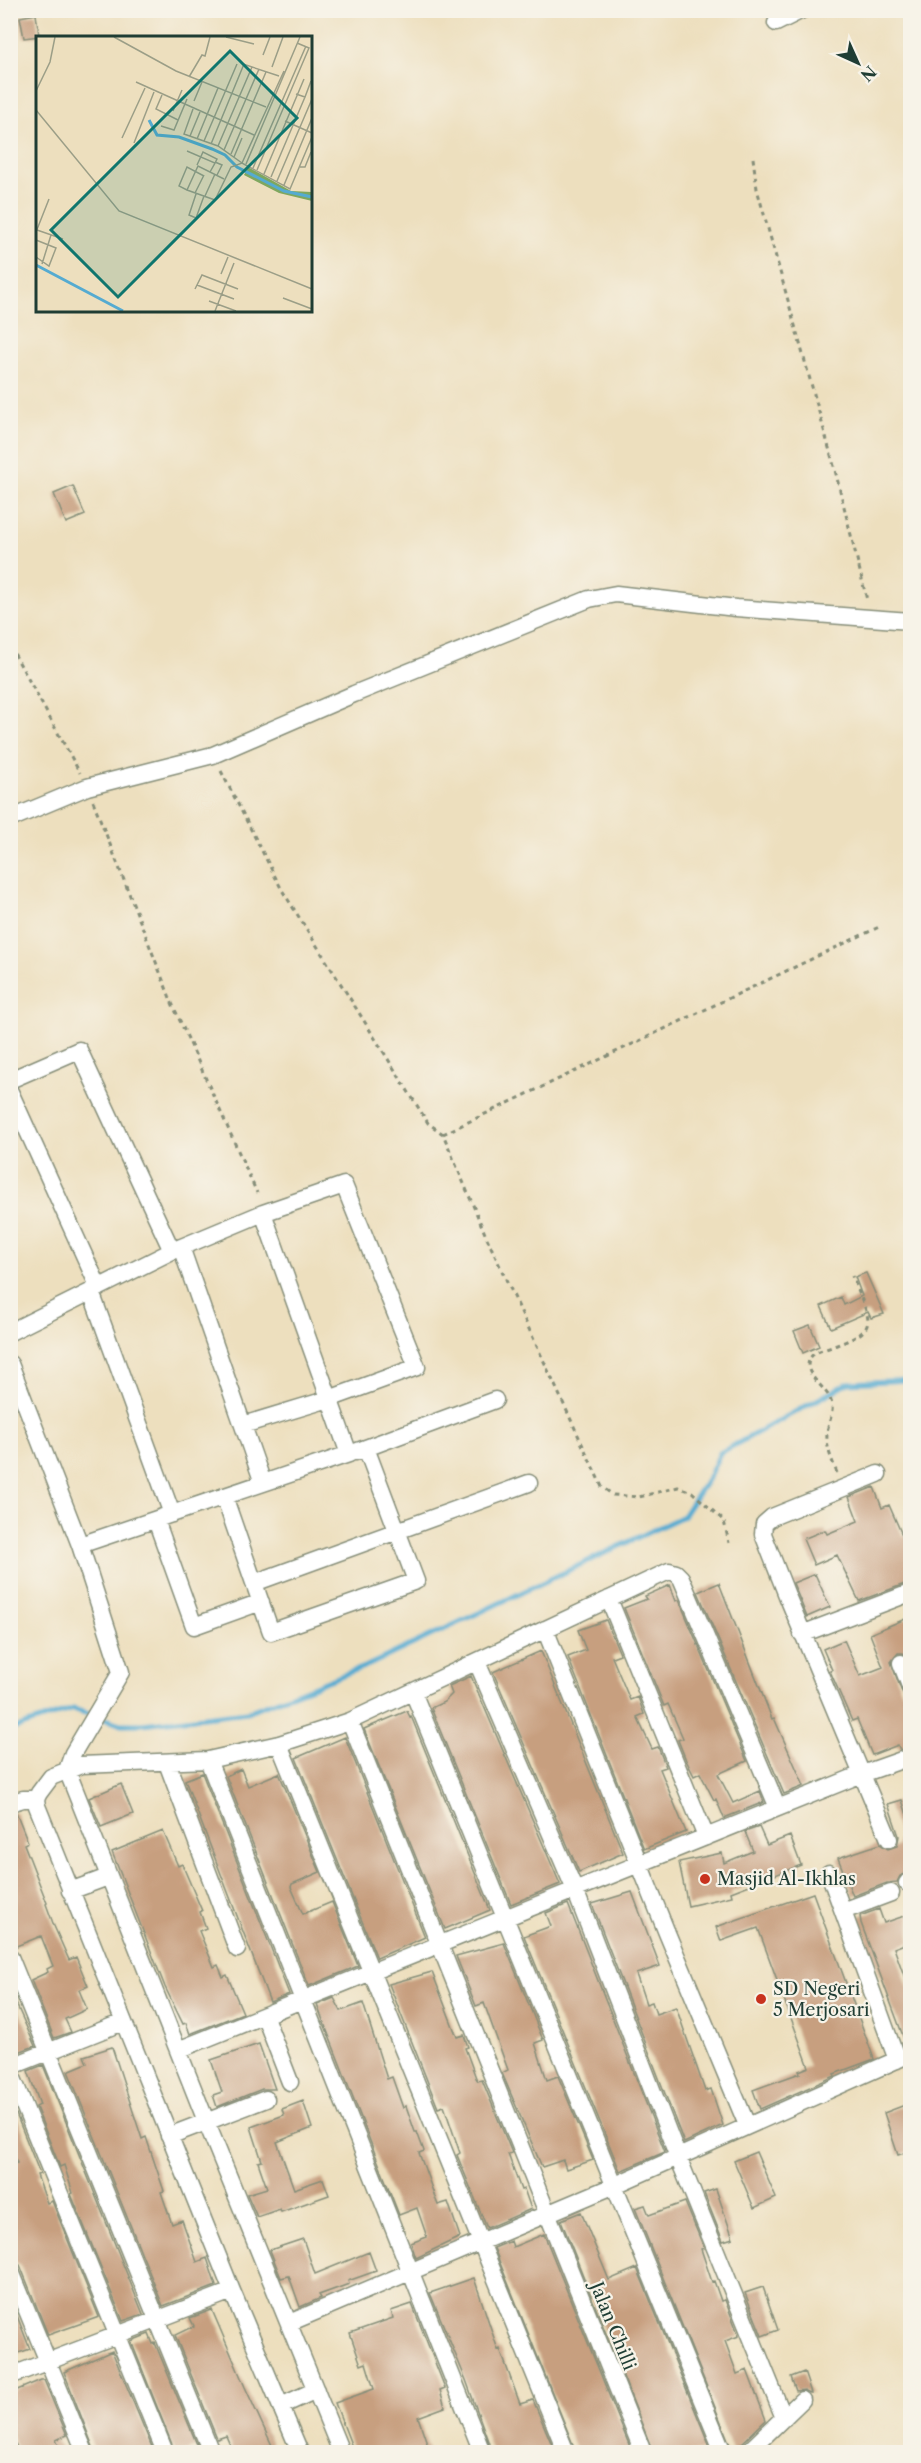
<svg xmlns="http://www.w3.org/2000/svg" width="921" height="2463" font-family="'Libre Caslon Text',serif">
	<rect width="100%" height="100%" fill="#f7f3e8"/>
	<filter id="ink" filterUnits="userSpaceOnUse"><feTurbulence type="fractalNoise" baseFrequency=".0167" numOctaves="2"/><feDisplacementMap in="SourceGraphic" scale="12" xChannelSelector="R" yChannelSelector="G"/><feConvolveMatrix kernelMatrix="1 2 1 2 8 2 1 2 1" color-interpolation-filters="sRGB"/></filter>
	<filter id="wash" filterUnits="userSpaceOnUse"><feTurbulence type="fractalNoise" baseFrequency=".008" numOctaves="4" result="noise"/><feDisplacementMap in="SourceGraphic" scale="24" xChannelSelector="R" yChannelSelector="G"/><feGaussianBlur stdDeviation="1.35" result="paint"/><feColorMatrix in="noise" values="0 0 0 0 0 0 0 0 0 0 0 0 0 0 0 0 0 1.4 0 .05"/><feComposite in="paint" operator="in"/></filter>
	<g filter="url(#wash)">
		<rect width="100%" height="100%" fill="#eddfbe"/>
		<g fill="none" stroke-linecap="round" stroke-linejoin="round">
			<path stroke="#55abd1" stroke-width="5" d="M10 1730 73 1709 120 1724H142L247 1712 369 1665 683 1516 710 1475 720 1453 848 1383 910 1380"/>
		</g>
		<g id="blocks">
			<path fill="#c79f7f" d="M36 14 39 36 24 38 20 17Z
				M73 486 85 515 66 523 54 494Z
				M866 1273 884 1314 871 1318 868 1312 831 1328 821 1306 841 1297 844 1305 862 1296 855 1277Z
				M810 1325 819 1346 803 1353 794 1331Z
				M874 1487 882 1508 889 1505 903 1537 910 1534V1582L859 1601 837 1555 814 1565 803 1539 825 1530 827 1534 858 1521 849 1497Z
				M815 1574 830 1607 807 1617 793 1583Z
				M719 1583 772 1719 774 1718 804 1786 784 1794 698 1592Z
				M670 1585 676 1601 679 1600 747 1761 718 1774 733 1803 760 1791 764 1802 724 1818 716 1799 714 1800 700 1773 694 1776 686 1760 678 1740 683 1738 668 1704 664 1706 624 1608 647 1599 645 1596Z
				M910 1617V1659L903 1653H898L891 1662 901 1690 904 1695 910 1696V1747L900 1750 898 1745 872 1755 857 1719 852 1721 830 1671 832 1670 823 1649 844 1640 860 1676 883 1667 870 1634Z
				M606 1620 620 1654 612 1657 630 1700 638 1697 644 1714 637 1717 652 1749 658 1747 666 1767 660 1769 686 1832 644 1849 568 1657 586 1650 578 1630Z
				M541 1651 623 1853 579 1872 493 1672Z
				M471 1676 560 1884 511 1904 431 1708 444 1702 452 1694 449 1686Z
				M407 1711 410 1717 411 1716 490 1910 445 1929 364 1729Z
				M345 1737 425 1937 377 1958 296 1758Z
				M241 1769 248 1786 279 1773 320 1872 292 1884 291 1887 303 1914 332 1902 358 1966 309 1986 226 1776Z
				M202 1773 289 1994 270 2002 185 1780Z
				M121 1784 133 1814 101 1827 89 1798Z
				M902 1800 910 1824V1872L900 1876 897 1882 887 1883 853 1896 838 1858 880 1844 888 1849 897 1846 899 1836 888 1804Z
				M16 1812 28 1842 24 1844 47 1903 46 1904 54 1926 69 1960 76 1957 88 1986 79 1990 87 2009 65 2019 71 2032 54 2038 31 1980 48 1972 47 1969 53 1966 41 1936 14 1947H10V1813Z
				M759 1827 767 1845 790 1836 801 1865 731 1892 732 1896 688 1906 679 1862 722 1853 724 1863 753 1851 745 1832Z
				M163 1831 178 1866 182 1864 202 1911 200 1912 206 1928 199 1931 214 1967 218 1965 223 1977 227 1975 243 2013 190 2034 186 2023 183 2024 165 1987 112 1852Z
				M632 1892 660 1966 636 1974 646 2004 652 2002 656 2014 676 2007 705 2091 711 2089 723 2125 684 2143 592 1904Z
				M813 1893 874 2059 834 2074 835 2076 760 2109 753 2090 800 2073 799 2071 809 2067 758 1928 721 1941 716 1927Z
				M568 1904 665 2152 620 2171 524 1936 551 1926 546 1913Z
				M879 1909 884 1923 910 1914V1942L894 1948 910 1992V2044H906L861 1923 860 1916Z
				M504 1943 543 2040 535 2043 547 2080 558 2076 593 2160 566 2169 563 2160 542 2167 502 2073 508 2070 484 2003 476 2006 456 1956Z
				M432 1972 457 2037 464 2035 468 2047 465 2048 476 2078 478 2081 482 2080 512 2153 508 2154 521 2190 524 2189 531 2209 487 2228 457 2155 460 2153 444 2106 438 2108 389 1984Z
				M10 1990 35 2046 10 2055Z
				M334 1998 341 2011 363 2003 387 2079 392 2077 403 2108 406 2106 415 2132H417L424 2151 419 2153 436 2200 438 2205 448 2202 460 2237 416 2258 411 2243 427 2237 417 2208 399 2215 317 2005Z
				M259 2044 275 2089H262L217 2107 213 2095 222 2092 211 2060Z
				M112 2047 142 2139 146 2137 164 2191 161 2192 172 2224 182 2220 197 2262 207 2258 216 2286 163 2306 68 2071 87 2063 84 2056Z
				M43 2065 143 2314 123 2321 71 2194 73 2193 64 2165 60 2167 36 2107 40 2105 28 2071Z
				M303 2101 312 2128 277 2142 294 2189 323 2179 329 2195 281 2212 280 2209 257 2217 247 2194 267 2188 258 2162 262 2161 251 2127 284 2115 282 2109Z
				M910 2103V2151L898 2155 884 2113Z
				M16 2114 40 2174 37 2175 47 2203 52 2201 99 2317 48 2335 20 2265 10 2259V2165L17 2163 10 2145V2115Z
				M756 2152 776 2198 754 2208 734 2161Z
				M716 2189 733 2238 723 2241 704 2193Z
				M685 2202 704 2248 701 2249 712 2282 714 2281 721 2301 725 2300 739 2336 725 2341 737 2374 747 2370 766 2420 741 2444 736 2452H733L635 2208 645 2205 649 2215Z
				M581 2212 609 2280 637 2268 712 2452H653L561 2220Z
				M544 2234 632 2452H576L494 2248 511 2241 513 2247Z
				M303 2239 315 2274 369 2252 376 2271 348 2281 349 2284 319 2295 321 2298 300 2307 289 2276 281 2278 270 2250Z
				M474 2278 498 2350 500 2349 520 2404 533 2400 555 2452H522L521 2449 510 2452H492L466 2380 430 2293Z
				M763 2287 778 2330 762 2336 745 2293Z
				M10 2298 30 2349 10 2356Z
				M412 2304 445 2388 440 2390 445 2407 418 2417 430 2452H354L335 2403 374 2389 366 2363 361 2365 350 2333 393 2318 391 2311Z
				M212 2310 245 2387 275 2452H233L226 2436 217 2439 175 2335 194 2326 190 2318Z
				M149 2334 153 2344 155 2343 198 2447 185 2452H175L131 2341Z
				M112 2351 154 2452H95L64 2372Z
				M804 2372 811 2393H810L804 2390 796 2391 791 2377Z
				M41 2380H44L67 2435 56 2440 62 2452H19L10 2432V2393Z"/>
		</g>
	</g>
	<g filter="url(#ink)">
		<use href="#blocks" fill-opacity="0" stroke="#868e79" stroke-width="1.5"/>
		<g fill="none" stroke-linecap="round" stroke-linejoin="round">
			<g stroke="#868e79" stroke-width="19">
				<path id="street" d="M776 23 802 10
					M10 819 87 787 213 755 354 694 589 599 616 594 736 608 910 621
					M10 1080 79 1050 172 1251
					M10 1092 99 1288
					M181 1247 263 1483
					M91 1292 172 1514
					M10 1332 172 1251 263 1213 349 1454 80 1545
					M10 1364 80 1545 121 1672 73 1753 67 1770 206 2121 341 2452
					M243 1425 329 1399 417 1367 344 1185 263 1213
					M355 1452 495 1400
					M878 1474 772 1517 764 1524 763 1534 788 1598 889 1839
					M224 1496 254 1583 529 1483
					M156 1520 194 1626 261 1602
					M254 1583 271 1632 416 1581 366 1448
					M609 1599 706 1837
					M545 1629 667 1933 747 2125
					M802 1634 910 1593
					M477 1662 575 1890 678 2157 784 2418
					M901 1663 910 1686
					M413 1692 723 2452
					M350 1721 643 2452
					M279 1744 566 2452
					M208 1760 482 2452
					M167 1763 237 1949
					M10 1803 23 1799H36
					M829 1873 897 2060
					M907 1883 910 1882
					M70 1891 108 1877
					M843 1911 891 1893
					M10 1957 211 2452
					M265 2017 290 2082
					M178 2050 862 1774 910 1757
					M10 2067 123 2022
					M10 2071 165 2452
					M169 2136 266 2099
					M10 2269 85 2452
					M289 2323 613 2186 910 2054
					M10 2376 232 2291
					M281 2406 316 2390
					M300 2452 232 2291 37 1806 36 1799 39 1793 51 1777 81 1765 208 1760 279 1744 350 1721 669 1571 676 1573 681 1578 778 1808
					M748 2452 802 2400"/>
			</g>
			<path stroke="#868e79" stroke-width="3" stroke-dasharray="4.5 4.5" stroke-linecap="butt" d="M753 158 757 189 834 466 867 600
				M10 646 80 773
				M221 771 282 890 428 1123 443 1134 486 1236 602 1487 613 1495 639 1497 678 1487 692 1492 724 1521 729 1543
				M93 801 172 1003 257 1193
				M443 1134 879 927
				M837 1473C832 1460 826 1448 827 1433 828 1423 835 1411 831 1401 827 1387 801 1374 810 1358 814 1352 820 1351 826 1349 882 1329 872 1326 852 1276"/>
			<use href="#street" stroke="#fff" stroke-width="16"/>
		</g>
	</g>
	<g fill="#c8321e" stroke="#f7f3e8" stroke-width="2">
		<circle cx="705" cy="1879" r="6"/>
		<circle cx="761" cy="1999" r="6"/>
	</g>
	<g text-anchor="middle" stroke-width="4.5" stroke-linejoin="round" paint-order="stroke">
		<g font-size="18" fill="#1f3d34" stroke="#f7f3e8" text-anchor="start">
			<text x="717" y="1885">Masjid Al-Ikhlas</text>
			<text x="773" y="1995">SD Negeri<tspan x="773" dy="21">5 Merjosari</tspan></text>
		</g>
		<g font-size="18" fill="#1f3d34" stroke="#f7f3e8">
			<text transform="translate(613 2326) rotate(68)" y="6">Jalan Chilli</text>
		</g>
	</g>
	<g transform="translate(36 36)">
		<rect width="276" height="276" fill="#eddfbe"/>
		<path d="M212 131 255 155 276 156V165L243 157 208 139Z" fill="#7fa75f"/>
		<path fill="none" stroke="#55abd1" stroke-width="3" d="M113 84 121 99 143 101 176 113 189 119 201 131 248 155 276 161M0 229 87 275"/>
		<path fill="none" stroke="#9b9e87" stroke-width="1.5" d="M78 1 140 35 230 71M190 1 218 8M227 19 234 1M207 28 243 40M236 31 247 1M153 41 166 19 169 20 174 1M100 46 218 99M0 55 14 26 19 1M260 58 269 61 275 45M126 59 120 73 142 84M158 65 166 46M157 73 148 98 182 110 206 127M0 74 83 175 276 253M137 75 146 54M249 85 276 97M125 90 138 94 151 63M154 100 164 76M86 102 109 52M161 103 182 52M168 105 201 28M98 107 118 56M175 108 208 28M182 110 216 31M188 114 223 33M151 115 179 127 174 136M195 118 230 36M198 121 206 102M179 126 186 129 181 139M206 127 248 35M210 128 264 1M161 129 167 116 181 123 179 127M264 131H269L275 116M217 132 270 10M221 134 273 12 261 7M228 138 268 43M235 141 269 61M188 143 162 130 151 154 179 164 195 131 206 127 254 153 276 101M241 145 276 63M248 149 276 82M151 154 143 150 151 131 168 140M159 157 168 139M160 158 153 179 160 182 168 160M169 160 179 138M1 194 27 203M0 196 13 163M0 204 20 212 13 230 0 221M6 228 15 199M185 238 192 221M161 249 198 263M159 253 166 239 202 253M247 262 276 273M173 265 200 275M179 275 198 227"/>
		<path fill="#0f766e" fill-opacity="0.15" stroke="#0f766e" stroke-width="3" d="M194 15 261 82 82 261 15 194Z"/>
		<rect width="276" height="276" fill="none" stroke="#1f3d34" stroke-width="3"/>
	</g>
	<rect width="921" height="2463" fill="none" stroke="#f7f3e8" stroke-width="36"/>
	<g transform="translate(858 63) rotate(135)" stroke="#f7f3e8" stroke-width="4.5" paint-order="stroke">
	<path d="M0-4.5L10 22L0 15L-10 22Z" fill="#1f3d34"/>
	<text y="-9" font-size="16" font-weight="bold" text-anchor="middle" fill="#1f3d34">N</text>
	</g>
</svg>
